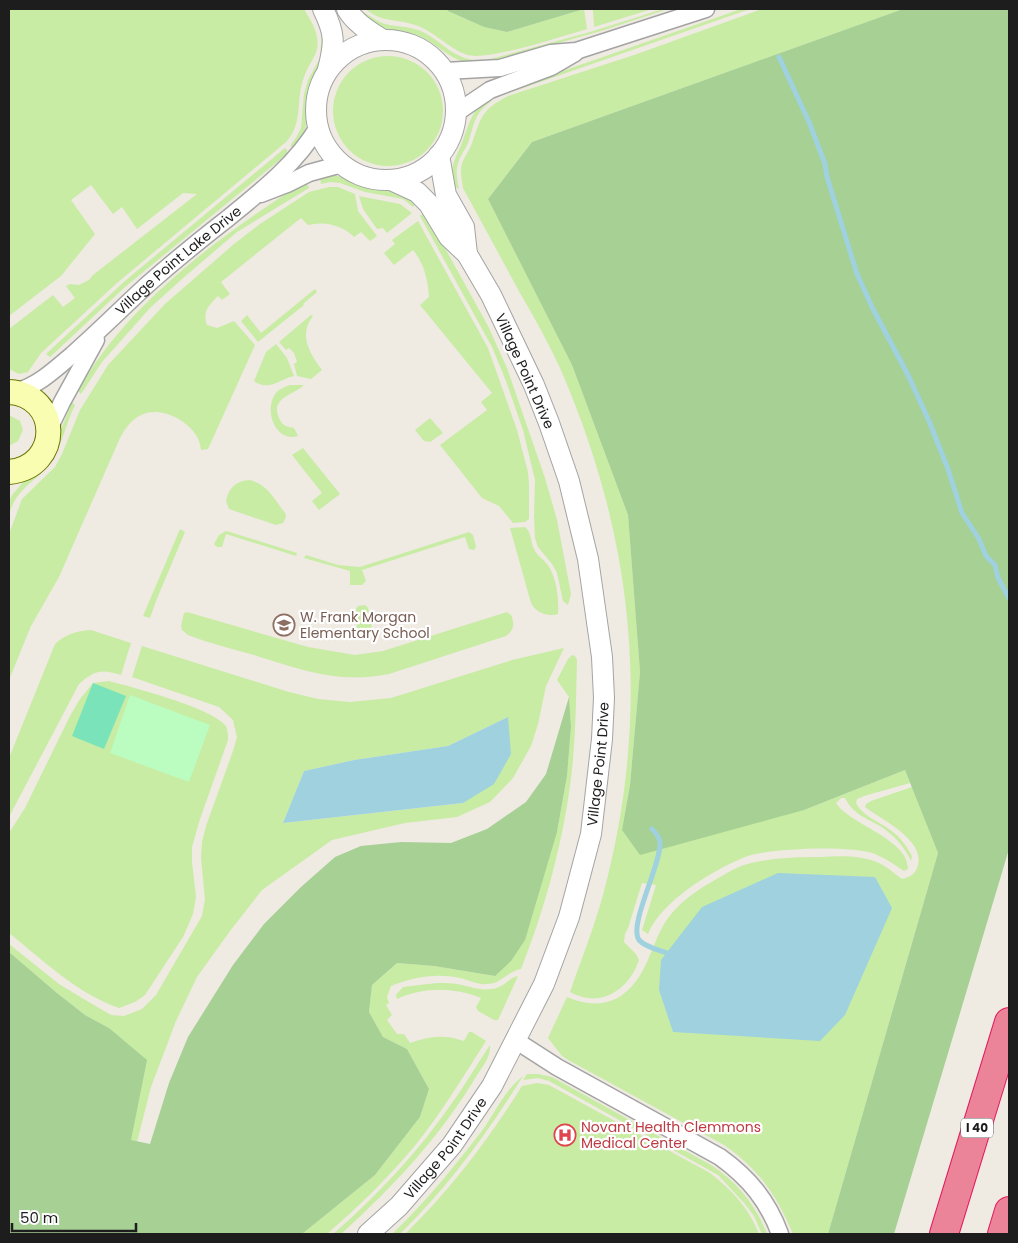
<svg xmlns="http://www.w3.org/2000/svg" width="1018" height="1243" font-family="Poppins,sans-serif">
	<rect width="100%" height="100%" fill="#efeae2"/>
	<path fill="#c8eca4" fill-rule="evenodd" d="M9 9H304C311 21 320 34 317 49 315 58 307 67 304 77 295 100 304 123 286 142L117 283 41 353 28 372 19 374 9 369V329L53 295 63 307 75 298 66 286 70 284 79 285 89 280 93 275 197 194 183 193 137 229 122 207 113 214 91 185 71 200 95 234 61 276 9 316Z
		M366 9H446L448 11 484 27 507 32 584 9 587 29C563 36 488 61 468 55 448 49 434 30 412 24 396 19 380 22 366 9Z
		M593 9H652L594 27Z
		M663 9H668L601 31 487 63 483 61 590 32Z
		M741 9H750L497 97 499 93Z
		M762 9H903L532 142 488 199 572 365 628 515 640 672 630 785 622 830 804 810 905 770 910 783 864 796 857 799 856 803C863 817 881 822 893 832 901 838 907 847 912 856L911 861C904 846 894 835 880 826 866 818 853 814 845 798H841L836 803C850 825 909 839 908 869L904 871C895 865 885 858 875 854 851 845 769 848 745 857 713 870 661 901 648 934L642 930 656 885 642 883 628 928 625 934 624 942 636 954 639 960C629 990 600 1009 570 992 581 960 594 928 603 895 652 712 635 540 560 368 548 342 534 317 520 293 501 258 482 223 463 188 462 179 459 170 463 161 466 154 471 148 473 140 482 115 482 110 508 96L637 54Z
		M361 11C368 14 376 21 385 24 397 27 410 26 423 32 443 42 453 59 477 60L474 64C448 61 439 43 416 35 406 31 396 32 385 29 377 27 369 21 361 17Z
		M322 31 327 34C325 45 324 55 321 66 320 73 314 79 312 87 306 110 311 127 296 147L290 146 297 136 301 128 304 94 308 80 320 58Z
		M333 111a55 55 0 1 1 110 0a55 55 0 1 1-110 0Z
		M487 100 492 101C475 112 475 122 469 140 468 145 464 150 462 154 455 166 456 176 459 189L452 185C450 163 456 159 463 140 469 124 472 110 487 100Z
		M285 148 287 150V154L125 287 50 357 46 354 126 280Z
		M326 176H338L372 189 397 191 417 202 413 207 403 199 365 192 340 183 330 182 321 184 320 178Z
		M306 181 309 188 237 232 182 279 150 308 102 362 81 394 78 391C126 304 222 234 306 181Z
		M329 187H338L355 194 358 211 377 236 370 241 361 232 354 237C342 225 325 221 308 225L301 218 221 282 230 294 222 300 218 296C209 305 202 312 207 325L217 328 234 321 255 345 208 449 201 450C200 444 199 439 196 435 186 419 159 406 141 415 131 420 125 429 120 438L59 577 31 626 9 680V534L22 499 55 467 62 454 80 410 108 365 165 304 234 244 260 224 309 192Z
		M359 196 400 204 412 213 387 233 383 228 377 229 363 209Z
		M425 212 488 326 507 368 545 478 557 520 571 594 568 605 563 601 557 573 552 564 538 547 535 538 534 517 535 480 523 430 506 381 492 347 420 216Z
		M418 221 488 348 517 430 528 472 529 484V519L525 522 513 523 499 506 482 498 440 445 487 410 481 402 492 393 420 305 429 297C428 280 424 263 413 250L394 265 384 253 395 244 392 240Z
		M315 289 317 292 303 304 304 305 258 342 241 321 247 315 261 333Z
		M311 315 313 316C298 335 310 354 322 370L311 379 297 376 294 364 297 362 294 353 289 348 286 350 279 342Z
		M276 344 287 358 294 376C280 379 268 392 254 381L266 352Z
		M290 385H304C294 395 268 398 280 420 283 426 288 427 294 428L298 436C275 443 263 409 276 393 279 389 285 387 290 385Z
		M72 402 75 405C66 423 62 446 50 463 35 483 18 486 9 514V502L12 495 54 447Z
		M9 415 20 421 23 430 18 441 9 446Z
		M430 418 443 433 430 442 424 441 415 430Z
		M303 448 340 494 319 510 312 501 322 493 292 455Z
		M250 480C267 484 275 500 285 513L286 517 283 523 276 525 229 509 226 501C229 487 236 481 250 480Z
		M525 527C532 533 530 541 534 549 537 556 545 560 549 567 557 580 559 600 558 614 548 617 536 613 531 603L510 528Z
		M180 529 185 532 156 601 150 618 143 616Z
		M226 531 230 532 297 553 296 556 226 534 222 547H217L214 544 219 535Z
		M469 532 473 535 476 547 474 550 469 549 465 537 362 570 366 581 362 585H350V571L304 558 306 555 338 565 360 567Z
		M365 605 368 608 373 633C368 636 364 636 359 635L357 632 356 609 358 606Z
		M187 612 308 647 355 655 383 651 507 612 511 615C515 624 514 630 506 636L389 674C339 684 301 670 254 655 232 649 209 643 188 635L182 630 181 626 184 613Z
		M91 630 131 643 121 675C101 669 95 670 79 684L9 817V758L55 644C66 634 76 631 91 630Z
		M142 646 289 692 318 699 350 702 391 698 512 660 564 648 546 686 538 724 531 746 513 778 490 802 457 817 405 823 332 840 262 890 230 931 197 977 176 1021 151 1087 137 1142 130 1141 146 1060 109 1028 85 1015 57 993 9 952V944L59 984 82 998 111 1015 124 1016 142 1009 156 995 202 916 205 899 201 858 202 842 206 826 233 751 237 737 233 720 219 707 132 677ZM508 717 463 803 283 823 304 771 354 760 448 746Z
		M572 655 575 656 577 660C576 693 576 726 573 759 567 828 547 904 521 969 508 971 501 984 487 984 478 985 469 980 460 978 437 973 413 977 391 986L387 997 389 1003 386 1005 392 1015 387 1020 397 1034H404L410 1043C428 1036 445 1034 464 1041L469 1032H472L486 1041C463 1077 440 1115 413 1148 387 1179 357 1208 327 1234H302L375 1175 420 1117 429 1089 407 1049 383 1037 369 1012 372 985 397 963 434 966 495 976 557 832 567 776 571 727 569 697 557 680 568 659Z
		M109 681C135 688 209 707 225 725 228 729 228 735 228 740L200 819 192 847V862L196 897 193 914 183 937 145 995 135 1002 119 1008C76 993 43 960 9 933V833L25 808 70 716 80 699 93 683Z
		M912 787 938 853 828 1234H793C777 1196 759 1169 724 1145L570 1061 562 1056 548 1038 567 997C588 1006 610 1007 627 991 651 970 652 936 672 913 682 901 695 892 708 884 719 878 729 871 741 866 766 858 794 857 820 857 839 856 859 855 877 862 886 866 894 873 902 879 909 877 914 875 917 868 928 841 882 820 865 807L866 804 871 801Z
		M518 976 498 1020H494L478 1011 476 1007 481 998C453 987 424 987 397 999L396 995 403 987C420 985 440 981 457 984 469 986 479 991 491 989 504 988 508 978 518 976Z
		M490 1045C491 1056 483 1066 477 1075 441 1136 393 1187 341 1234H333C378 1195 418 1152 452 1103 466 1084 477 1064 490 1045Z
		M527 1074H538L552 1077 711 1165C737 1182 756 1205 767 1234H762L754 1216 745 1204 718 1175 549 1081 538 1078 523 1080Z
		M523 1076C487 1134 448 1187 400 1234H392C425 1203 453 1168 481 1132 495 1113 504 1091 523 1076Z
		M537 1083 549 1085 710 1173C731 1189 749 1208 759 1234H405C451 1189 488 1140 522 1086Z"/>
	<path fill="#a6d094" d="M446 9H584L507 32 484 27 448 11Z
		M903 9H1009V849L894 1234H828L938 853 905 770 804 810 640 855 622 830 630 785 640 672 628 515 572 365 488 199 532 142Z
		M569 697 571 727 567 776 557 832 525 940 511 961 495 976 434 966 397 963 372 985 369 1012 383 1037 407 1049 429 1089 420 1117 375 1175 302 1234H9V952L57 993 85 1015 109 1028 147 1060 131 1140 150 1144 169 1083 188 1037 233 965 264 924 301 887 335 857 361 846 401 842 451 843 487 829 526 802 546 774Z"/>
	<path fill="#bbfcc0" d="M130 695 210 725 189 782 110 753Z"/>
	<path fill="#7be3ba" d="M93 683 126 696 104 749 72 736Z"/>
	<path fill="#9fd1df" d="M508 717 511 754 494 784 463 803 283 823 304 771 354 760 448 746Z
		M778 873 875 877 892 908 845 1015 820 1041 673 1032 659 990 661 960 702 907Z"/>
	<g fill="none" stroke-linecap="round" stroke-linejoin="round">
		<path stroke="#9fd1df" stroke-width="5" d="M779 57 809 122 825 164 827 177 857 274 873 309 908 375 929 421 948 469 962 513 979 539 986 556 995 565 998 578 1009 598
			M652 829C656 833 659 837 660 842 662 863 628 925 639 940 645 947 659 950 667 953"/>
		<g stroke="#a4a4a4" stroke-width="19">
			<g id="minor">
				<path d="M445 71 500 68 551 53 576 51 706 9"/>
				<path d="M456 113 490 90 551 67 575 53"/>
				<path d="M261 194 287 184 309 173 342 164"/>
				<path id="s1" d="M16 392C40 384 53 371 72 355 98 332 122 308 147 285 173 262 200 240 227 219 260 192 296 164 318 127"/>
				<path d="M49 429 62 402 96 340"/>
				<path d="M515 1040 557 1067 720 1157C749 1178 768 1201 780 1234"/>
			</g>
		</g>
		<g stroke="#a4a4a4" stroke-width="22">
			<g id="tertiary">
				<path d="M323 9C335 33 335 43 328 69"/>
				<path d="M347 9C355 23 369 31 383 40"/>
				<circle cx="386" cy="110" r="70"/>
				<path d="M439 155 446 195 464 227 467 254"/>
				<path id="s2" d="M368 1234 399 1206 452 1145 492 1086 544 984 569 917 591 834 602 739 604 698 602 657 588 559 569 481 549 423 534 385 491 295 467 254 449 237 429 204 417 192 391 180"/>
			</g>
		</g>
		<g stroke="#6a7700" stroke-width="26">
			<path id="secondary" d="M9 392C61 395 62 467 9 472"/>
		</g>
		<g stroke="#e11a5f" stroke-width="30">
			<path id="motorway" d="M944 1234 1009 1022
				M1002 1234 1009 1211"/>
		</g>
		<use href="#minor" stroke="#fff" stroke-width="16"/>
		<use href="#tertiary" stroke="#fff" stroke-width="20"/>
		<use href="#secondary" stroke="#f9fdb1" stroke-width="24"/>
		<use href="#motorway" stroke="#eb8498" stroke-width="28"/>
	</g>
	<defs>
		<g id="school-ring" transform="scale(1.125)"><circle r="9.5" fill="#fff" stroke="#8d6e63" stroke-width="1.5"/><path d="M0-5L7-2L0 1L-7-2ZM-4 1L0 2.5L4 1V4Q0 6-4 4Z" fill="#8d6e63"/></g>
		<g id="hospital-ring" transform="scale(1.125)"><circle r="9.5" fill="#fff" stroke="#e0444e" stroke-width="1.5"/><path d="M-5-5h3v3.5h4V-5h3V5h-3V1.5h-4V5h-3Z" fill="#e0444e"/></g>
	</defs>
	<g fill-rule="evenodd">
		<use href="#school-ring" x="284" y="625"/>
		<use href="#hospital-ring" x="565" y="1135"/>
	</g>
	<g text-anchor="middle" stroke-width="4.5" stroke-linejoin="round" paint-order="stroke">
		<rect fill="#fff" stroke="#616161" stroke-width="1" x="961" y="1118.5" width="32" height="19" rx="4"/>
		<g font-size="12" font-weight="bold" fill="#1d1d1d">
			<text x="977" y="1132">I 40</text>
		</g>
		<g font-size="14" fill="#1d1d1d" stroke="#fff">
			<text dy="5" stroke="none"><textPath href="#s1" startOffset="210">Village Point Lake Drive</textPath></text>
			<text transform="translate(525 371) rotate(66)" y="5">Village Point Drive</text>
			<text dy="5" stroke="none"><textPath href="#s2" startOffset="536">Village Point Drive</textPath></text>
			<text dy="5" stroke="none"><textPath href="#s2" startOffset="116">Village Point Drive</textPath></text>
		</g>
		<g font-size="14" fill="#785e54" stroke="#fff" text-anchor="start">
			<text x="300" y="622">W. Frank Morgan<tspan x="300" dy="16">Elementary School</tspan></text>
		</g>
		<g font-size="14" fill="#be3a42" stroke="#fff" text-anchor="start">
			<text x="581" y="1132">Novant Health Clemmons<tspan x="581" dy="16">Medical Center</tspan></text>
		</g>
	</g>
	<rect width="1018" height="1243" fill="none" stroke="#1d1d1d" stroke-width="20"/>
	<path d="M12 1223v8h124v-8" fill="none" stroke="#1d1d1d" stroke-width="2.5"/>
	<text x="20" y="1223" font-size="15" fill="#1d1d1d" stroke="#ffffff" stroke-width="4" paint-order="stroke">50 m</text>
</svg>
